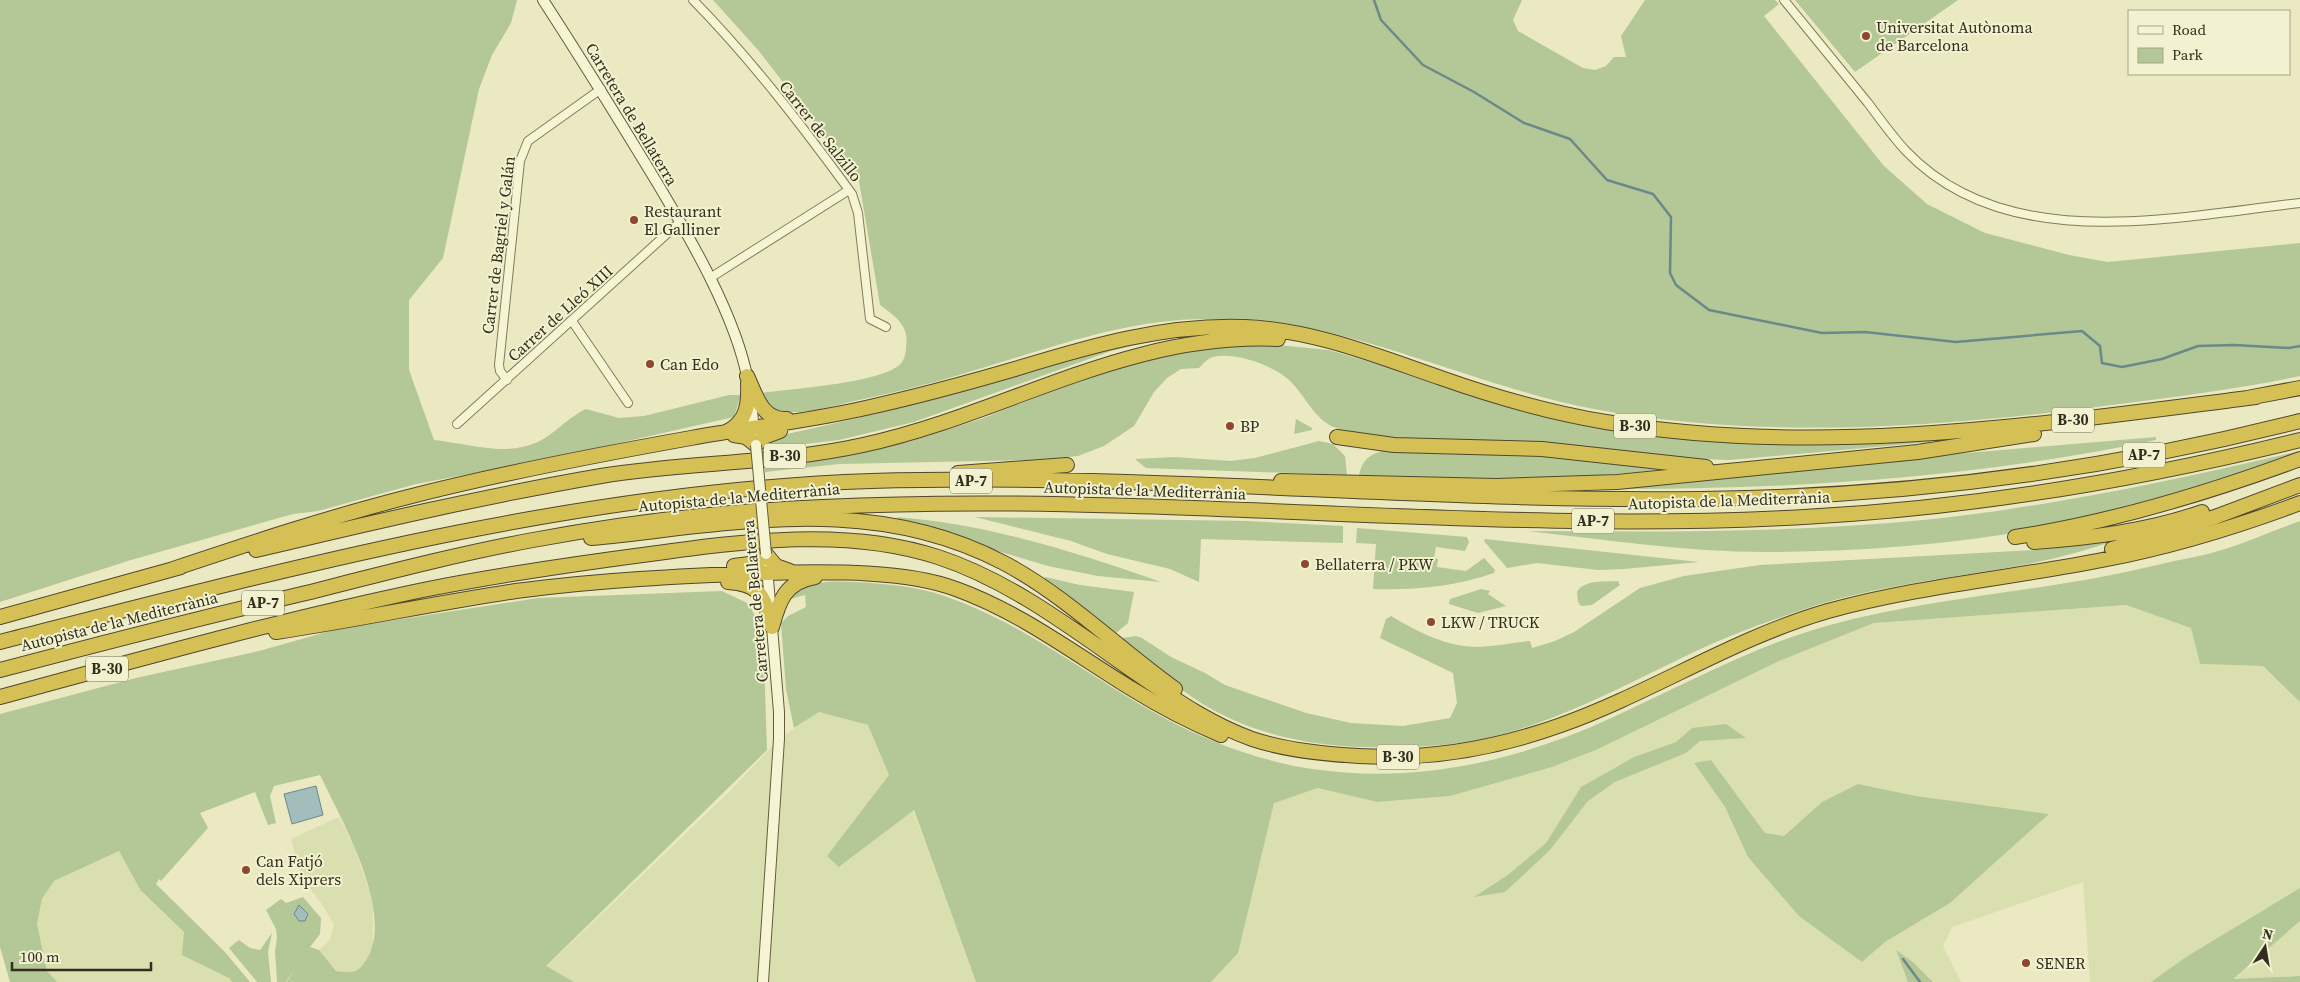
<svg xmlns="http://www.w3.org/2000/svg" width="2300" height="982" font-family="'Source Serif 4',serif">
	<rect width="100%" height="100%" fill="#eae9c1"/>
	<path fill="#dadfaf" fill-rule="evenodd" d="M2126 605 2191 628 2200 664 2263 666 2300 702V888L2186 957 2151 982H2090L2083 882 1952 927 1943 946 1961 982H1933L1913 962 1896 951 1908 982H1211L1238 953 1273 803 1318 788 1377 802 1450 796 1552 767 1596 750 1777 662 1874 623ZM1692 728 1745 737 1700 741 1686 753 1615 782 1588 801 1550 850 1475 896 1509 874 1546 843 1581 787 1634 757 1676 742ZM1711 760 1765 833 1784 836 1822 802 1858 784 1916 796 2049 814 1950 903 1885 942 1862 962 1748 857 1725 807 1694 764Z
		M819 712 868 725 889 775 840 867 913 810 976 982H574L546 967 729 792 779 739Z
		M339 817 353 844 373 901V946L363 967 350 973 336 971 319 950 330 940 334 925 324 907 302 878 291 839Z
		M119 851 143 894 184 932 232 982H57L47 971 37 924 42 899 54 881Z
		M2300 921V976L2232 979Z"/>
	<path fill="#b4c796" d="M0 0H517L511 23 492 55 479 89 443 258 409 300V370L434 440C472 444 514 460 548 436 561 427 571 416 586 409L619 418 644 416 729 395H741L734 417 548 459 416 484 318 511 293 514 131 560 0 602Z
		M713 0H1522L1513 20 1518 31 1583 68 1595 70 1606 66 1614 57H1626L1621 36 1645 0H1775L1779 4 1764 16 1884 166 1927 204 1985 233 2069 255 2108 262 2300 243V376C2238 389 2175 397 2112 405 1946 427 1765 440 1599 410 1485 389 1379 335 1263 320 1245 318 1226 319 1207 319 1124 319 1048 349 969 372 931 384 892 393 854 401 834 406 795 417 776 410 768 407 764 400 761 393 788 389 888 383 902 362 905 358 906 351 906 347 910 326 895 316 880 305L859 181 759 51Z
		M1795 0H1958L1855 72Z
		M1174 336 1111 351 914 422 839 440 763 449 766 444 778 436 859 418 1111 345Z
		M1258 343 1329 350 1577 422 1930 439V442L1730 460 1701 459C1641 454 1581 443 1520 441 1461 438 1396 448 1339 429 1314 421 1308 399 1291 382 1276 366 1232 350 1210 358 1206 360 1202 365 1199 368L1181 369 1167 378 1154 392 1134 426 1104 446 1078 456 1035 460 839 464 765 472V465L832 459 911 441 981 419 1092 375 1171 352Z
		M1296 419 1312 428V430L1294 434Z
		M2156 437V440C1975 478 1789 490 1604 489L1907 458Z
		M1319 441 1333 444 1345 456 1347 475 1146 468 1135 459 1175 457 1230 461 1255 458Z
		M1392 449 1511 451 1661 467 1660 470 1567 478 1512 480 1359 476C1362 457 1374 452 1392 449Z
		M2300 451 2287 459C2235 475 2182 495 2128 509 2014 539 1893 551 1775 552 1693 553 1609 540 1528 531 1660 532 1791 533 1923 520 2051 507 2175 480 2300 451Z
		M897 517C988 524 1075 552 1161 582L1098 576 1048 566 897 521Z
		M975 517 1247 521 1343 526V543L1201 539 1199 582 1170 569 1107 554 1071 541Z
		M2300 521V702L2263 666 2200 664 2191 628 2126 605 1874 623 1777 662 1596 750 1552 767 1450 796 1377 802 1318 788 1274 803 1238 953 1211 982H976L914 810 839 867 827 856 889 775 868 725 819 712 794 728 786 689 781 623 788 616 806 607 805 595 790 599C805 579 833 581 857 582 885 584 917 586 944 596 1027 624 1092 680 1168 720 1212 743 1263 762 1312 769 1415 784 1515 762 1609 719 1682 686 1753 646 1830 625 1915 602 2005 594 2091 579 2118 574 2144 568 2170 562 2188 558 2207 555 2225 549 2250 541 2275 530 2300 521Z
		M1357 528 1467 537 1469 542 1465 551 1436 547 1434 558 1438 559 1437 567 1466 571 1484 558 1495 570 1494 573C1454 587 1415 590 1373 589L1376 544 1356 543Z
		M1485 539 1699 562 1624 569 1598 570 1537 563 1507 568 1484 541Z
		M2117 540C2090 549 2062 557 2033 563 1957 578 1879 584 1805 609 1772 620 1739 632 1707 646 1633 680 1562 722 1482 739 1444 747 1404 748 1366 747 1318 746 1268 737 1225 716 1195 702 1169 680 1143 660 1110 634 1076 608 1042 581L1045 577 1080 585 1134 592 1128 623 1116 633 1122 638 1136 636 1142 638 1171 657 1205 673 1225 685 1306 713 1351 723 1403 726 1450 718 1457 703 1453 673 1380 638 1386 619 1391 616C1418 632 1446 647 1479 647 1495 646 1513 643 1530 641L1532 648 1555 641 1574 632 1640 588 1684 576 1760 565 2036 550Z
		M1618 581 1620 585 1592 605 1581 606 1578 602 1577 592C1584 579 1606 582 1618 581Z
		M1481 589 1490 591 1488 594 1506 606 1478 613 1449 604 1450 599Z
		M722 591 749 604 763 632 767 750 546 966 574 982H287L294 970 286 982H277L275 951 277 938 276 929 266 910 281 899 286 903 303 897 321 918 320 934 310 947 319 950 336 971C355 974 360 972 369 955 392 907 341 819 320 775L274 786 270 796 276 823 268 825 255 792 200 813 208 828 161 881 159 879 156 884 225 952 250 982H232L229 978 182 955 184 932 141 891 119 851 54 881 42 899 37 924 47 971 57 982H10L0 947V714L136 678 259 651 337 629 538 598Z
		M1726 724 1746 738 1700 741 1686 753 1615 782 1588 801 1550 850 1505 892 1474 897 1509 874 1546 843 1581 787 1634 757 1676 742 1692 728Z
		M1711 760 1765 833 1784 836 1822 802 1858 784 1916 796 2049 814 1950 903 1885 942 1862 962 1799 916 1748 857 1725 807 1694 763Z
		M2300 888V921L2233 979 2300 976V982H2151L2186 957Z
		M272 933 268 952 271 982H257L229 948 239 940 250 948 260 950Z
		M1896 950 1913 962 1933 982H1908Z"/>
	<path fill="#a3bdbc" stroke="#6b898a" d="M316 786 323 815 292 824 284 794Z
		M299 905 308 914 305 921H299L294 914Z"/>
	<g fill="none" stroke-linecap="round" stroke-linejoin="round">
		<path stroke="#6b898a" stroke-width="2.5" d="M1374 0 1381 20 1423 65 1474 92 1524 123 1570 139 1607 180 1653 194 1671 217 1670 273 1676 285 1709 310 1822 333 1865 332 1956 342 2082 331 2100 346 2102 363 2122 367 2162 359 2198 346 2234 345 2289 348 2300 346
			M1903 959 1920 982"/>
		<g stroke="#827b5a" stroke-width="10">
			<path id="street" d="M693 0C751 59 803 127 852 194L858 213 870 319 886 327
				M1784 0C1812 34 1840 69 1868 103 1880 119 1892 136 1906 151 2006 256 2173 217 2300 203
				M710 278 849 190
				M572 321 628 403
				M507 380 500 371 499 365 520 161 528 141 601 89
				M457 424 680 222"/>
		</g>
		<g stroke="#645b3d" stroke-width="12">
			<path id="secondary" d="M543 0C582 60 619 120 656 181 690 238 736 316 748 381
				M751 398 754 433
				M763 982 779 739V712L767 567"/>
		</g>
		<g stroke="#50472e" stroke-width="16">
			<path id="highway" d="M747 376C756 395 762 421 787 419
				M2247 398 2300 388
				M726 432C747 422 749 404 748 383
				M734 435 746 437 756 445 764 437 780 431
				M1337 437 1394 445 1542 449 1706 467
				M958 473 1067 465
				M1281 481 1496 486 1617 482 1918 452 2034 434
				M2015 537C2113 522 2208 493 2300 459
				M591 538C615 536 639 533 663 530 781 516 894 505 1004 563 1066 596 1118 648 1175 689
				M2034 542C2090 538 2148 531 2202 512
				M2112 549 2215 517 2300 485
				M256 550C370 523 485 496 601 476 688 462 777 464 863 445 1006 414 1126 332 1278 339
				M734 566 757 563 766 554 776 566 790 571
				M173 569C251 543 329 517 408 497 501 473 596 455 691 438 751 427 811 421 870 407 919 396 967 383 1015 369 1090 346 1165 324 1245 327 1314 330 1377 356 1441 378 1495 397 1550 413 1606 422 1822 458 2042 424 2256 397
				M728 582C762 584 764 598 772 627
				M0 617 181 567
				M772 627C779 601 785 582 815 577
				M276 632C356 620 436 603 516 591 598 580 681 576 764 573 820 572 903 569 956 589 1020 612 1075 654 1132 689 1161 707 1190 722 1221 735
				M0 642C286 569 574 491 871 481 1163 472 1454 506 1746 498 1933 493 2119 467 2300 421
				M0 670C102 643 204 617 306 593 381 574 457 554 533 540 629 522 726 511 823 507 1150 491 1477 535 1804 517 1972 508 2138 480 2300 440
				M0 697C140 659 280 620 423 590 498 575 574 564 650 554 744 541 847 527 938 557 1011 581 1074 630 1136 673 1173 698 1210 724 1252 739 1285 750 1324 754 1359 756 1427 760 1497 748 1561 725 1653 692 1734 638 1828 611 1918 586 2011 578 2102 560 2170 547 2236 527 2300 503"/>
		</g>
		<use href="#street" stroke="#f6f5d3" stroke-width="8"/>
		<use href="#secondary" stroke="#f6f5d3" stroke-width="10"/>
		<use href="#highway" stroke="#d5c056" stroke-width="14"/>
		<g stroke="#645b3d" stroke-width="12" stroke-linecap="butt">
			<path id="secondary-bridge" d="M756 445 766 554"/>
		</g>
		<use href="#secondary-bridge" stroke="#f6f5d3" stroke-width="10"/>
	</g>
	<g fill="#8d482e" stroke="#f2f2d0" stroke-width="2">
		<circle cx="1866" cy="36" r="5"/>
		<circle cx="634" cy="220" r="5"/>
		<circle cx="650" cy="364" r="5"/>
		<circle cx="1230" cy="426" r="5"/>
		<circle cx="1305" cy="564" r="5"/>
		<circle cx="1431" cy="622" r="5"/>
		<circle cx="246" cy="870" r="5"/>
		<circle cx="2026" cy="963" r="5"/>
	</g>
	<g text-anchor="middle" stroke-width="4" stroke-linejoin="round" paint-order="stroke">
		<g fill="#f2f2d0" stroke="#6c6953" stroke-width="1">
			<rect x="2052" y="407.5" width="42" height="25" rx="4"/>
			<rect x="1614" y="413.5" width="42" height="25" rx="4"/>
			<rect x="2123" y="442.5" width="42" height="25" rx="4"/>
			<rect x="764" y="443.5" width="42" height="25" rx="4"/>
			<rect x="950" y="468.5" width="42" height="25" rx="4"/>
			<rect x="1572" y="508.5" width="42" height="25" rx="4"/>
			<rect x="242" y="590.5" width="42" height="25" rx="4"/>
			<rect x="86" y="656.5" width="42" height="25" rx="4"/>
			<rect x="1377" y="744.5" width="42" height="25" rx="4"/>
		</g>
		<g font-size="15" font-weight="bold" fill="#332e1d">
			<text x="2073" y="425">B-30</text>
			<text x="1635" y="431">B-30</text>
			<text x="2144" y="460">AP-7</text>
			<text x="785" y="461">B-30</text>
			<text x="971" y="486">AP-7</text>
			<text x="1593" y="526">AP-7</text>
			<text x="263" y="608">AP-7</text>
			<text x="107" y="674">B-30</text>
			<text x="1398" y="762">B-30</text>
		</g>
		<g font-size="16" fill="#332e1d" stroke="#f2f2d0" text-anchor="start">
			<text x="1876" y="33">Universitat Autònoma<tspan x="1876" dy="18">de Barcelona</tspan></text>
			<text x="644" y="217">Restaurant<tspan x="644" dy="18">El Galliner</tspan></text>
			<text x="660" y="370">Can Edo</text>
			<text x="1240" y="432">BP</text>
			<text x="1315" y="570">Bellaterra / PKW</text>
			<text x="1441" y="628">LKW / TRUCK</text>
			<text x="256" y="867">Can Fatjó<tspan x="256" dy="18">dels Xiprers</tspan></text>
			<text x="2036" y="969">SENER</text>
		</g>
		<g font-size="16" fill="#332e1d" stroke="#f2f2d0">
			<text transform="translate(632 114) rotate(59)" y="6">Carretera de Bellaterra</text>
			<text transform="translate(821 131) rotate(52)" y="6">Carrer de Salzillo</text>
			<text transform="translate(498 245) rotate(-83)" y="6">Carrer de Bagriel y Galán</text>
			<text transform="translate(560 313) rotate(-42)" y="6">Carrer de Lleó XIII</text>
			<text transform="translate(1145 490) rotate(2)" y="6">Autopista de la Mediterrània</text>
			<text transform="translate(739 497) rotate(-5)" y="6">Autopista de la Mediterrània</text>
			<text transform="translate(1729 500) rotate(-2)" y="6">Autopista de la Mediterrània</text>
			<text transform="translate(755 601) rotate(-95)" y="6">Carretera de Bellaterra</text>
			<text transform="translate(119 621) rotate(-14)" y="6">Autopista de la Mediterrània</text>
		</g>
	</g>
	<rect x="2128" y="10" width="162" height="65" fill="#f2f2d0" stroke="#a6a488"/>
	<rect x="2138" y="26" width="25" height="8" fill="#f6f5d3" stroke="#a6a488"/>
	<text x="2172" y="35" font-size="15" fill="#332e1d">Road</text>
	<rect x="2138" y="48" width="25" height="15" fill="#b4c796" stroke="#a6a488"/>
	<text x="2172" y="60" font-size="15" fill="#332e1d">Park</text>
	<g transform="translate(2265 947) rotate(12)" stroke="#f2f2d0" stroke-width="4" paint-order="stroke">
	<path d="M0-4L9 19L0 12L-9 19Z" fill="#332e1d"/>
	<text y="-8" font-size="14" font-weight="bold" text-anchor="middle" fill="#332e1d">N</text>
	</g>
	<path d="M12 962v8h139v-8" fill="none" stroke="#332e1d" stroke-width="2.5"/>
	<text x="20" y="962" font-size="15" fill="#332e1d" stroke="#f2f2d0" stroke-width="4" paint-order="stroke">100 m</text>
</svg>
